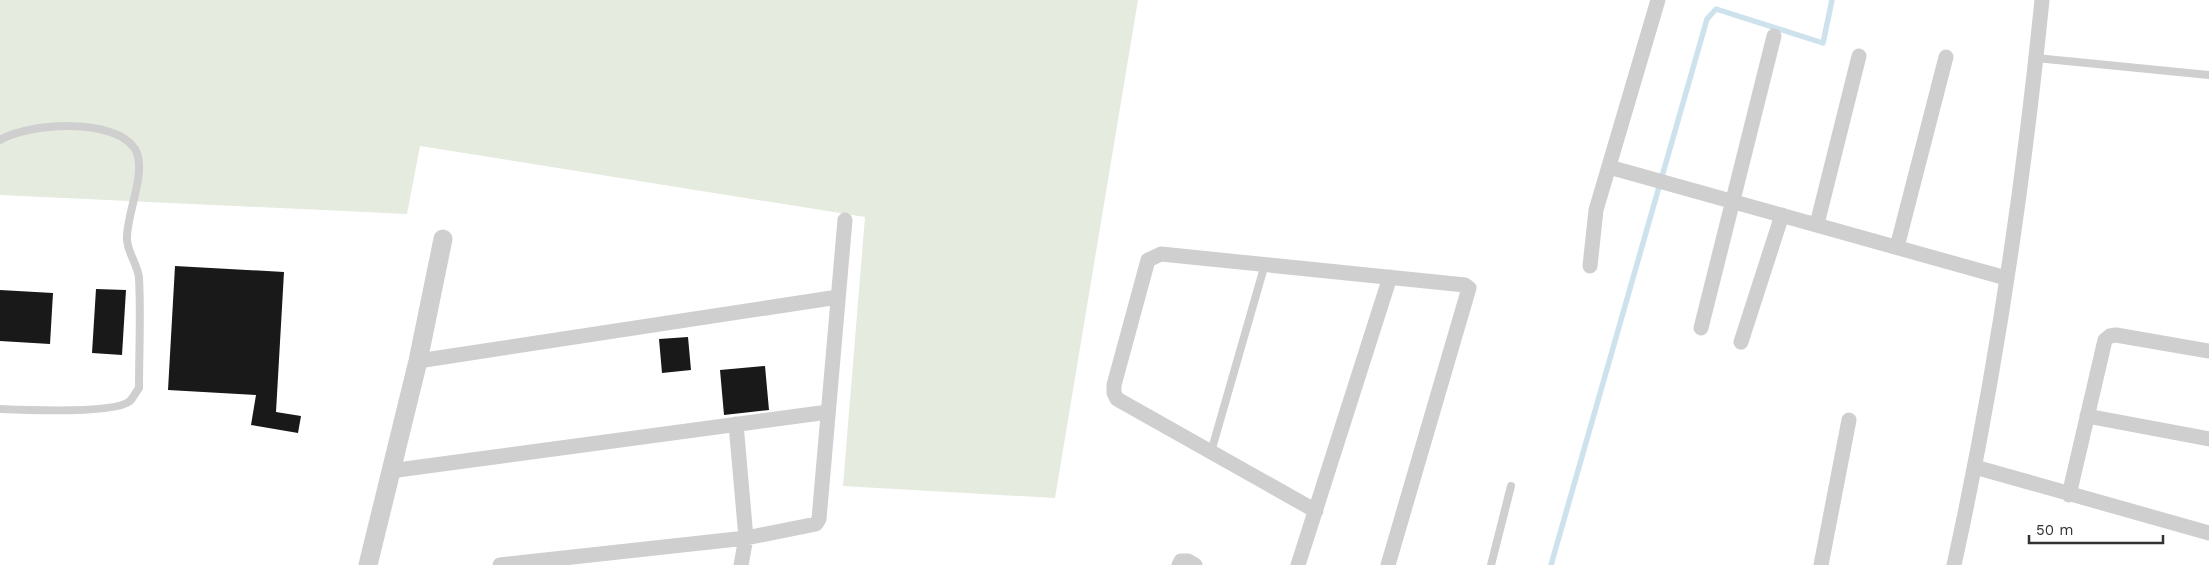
<svg xmlns="http://www.w3.org/2000/svg" width="2209" height="565" font-family="'Work Sans',sans-serif">
	<rect width="100%" height="100%" fill="#fff"/>
	<path fill="#e5ebde" d="M0 0H1138L1055 498 843 486 865 217 420 146 407 214 0 195Z"/>
	<g fill="none" stroke-linecap="round" stroke-linejoin="round">
		<path stroke="#cee2ed" stroke-width="5.5" d="M1551 565 1707 19 1716 9 1823 43 1832 0"/>
	</g>
	<path fill="#191919" d="M175 266 284 272 276 412 301 416 298 433 251 425 256 395 168 390Z
		M96 289 126 290 122 355 92 353Z
		M0 290 53 293 50 344 0 341Z
		M688 337 691 370 662 373 659 339Z
		M765 366 769 410 724 415 720 370Z"/>
	<g fill="none" stroke-linecap="round" stroke-linejoin="round">
		<path stroke="#cfcfcf" stroke-width="8" d="M2036 58 2209 75
			M0 140C28 123 115 117 135 149 148 171 126 214 127 239 127 252 138 265 139 278 141 315 139 352 139 388 136 392 133 398 130 401 115 414 23 410 0 409
			M1211 452 1265 264
			M1491 565 1511 486"/>
		<path stroke="#cfcfcf" stroke-width="15" d="M1609 167 2006 278
			M1817 224 1859 56
			M1897 247 1946 57
			M1590 266 1596 210 1658 0
			M1701 328 1774 36
			M1741 342 1782 215
			M418 361 838 297
			M2087 416 2209 439
			M736 424 746 538 816 524 819 519 845 220
			M1975 467 2209 533
			M390 471 828 412
			M2069 495 2105 340 2110 336 2116 335 2209 351
			M1316 511 1117 399 1114 393V385L1148 260 1161 254 1465 285 1469 288 1388 565
			M500 565 746 538 741 565
			M1179 565 1181 561H1188L1195 565
			M1298 565 1390 277
			M1821 565 1849 420
			M1954 565C1995 379 2023 189 2042 0"/>
		<path stroke="#cfcfcf" stroke-width="19" d="M368 565 418 361 443 239"/>
	</g>
	<path d="M2029 535v8h134v-8" fill="none" stroke="#323232" stroke-width="2.5"/>
	<text x="2036" y="535" font-size="15" fill="#323232" stroke="#ffffff" stroke-width="4" paint-order="stroke">50 m</text>
</svg>
